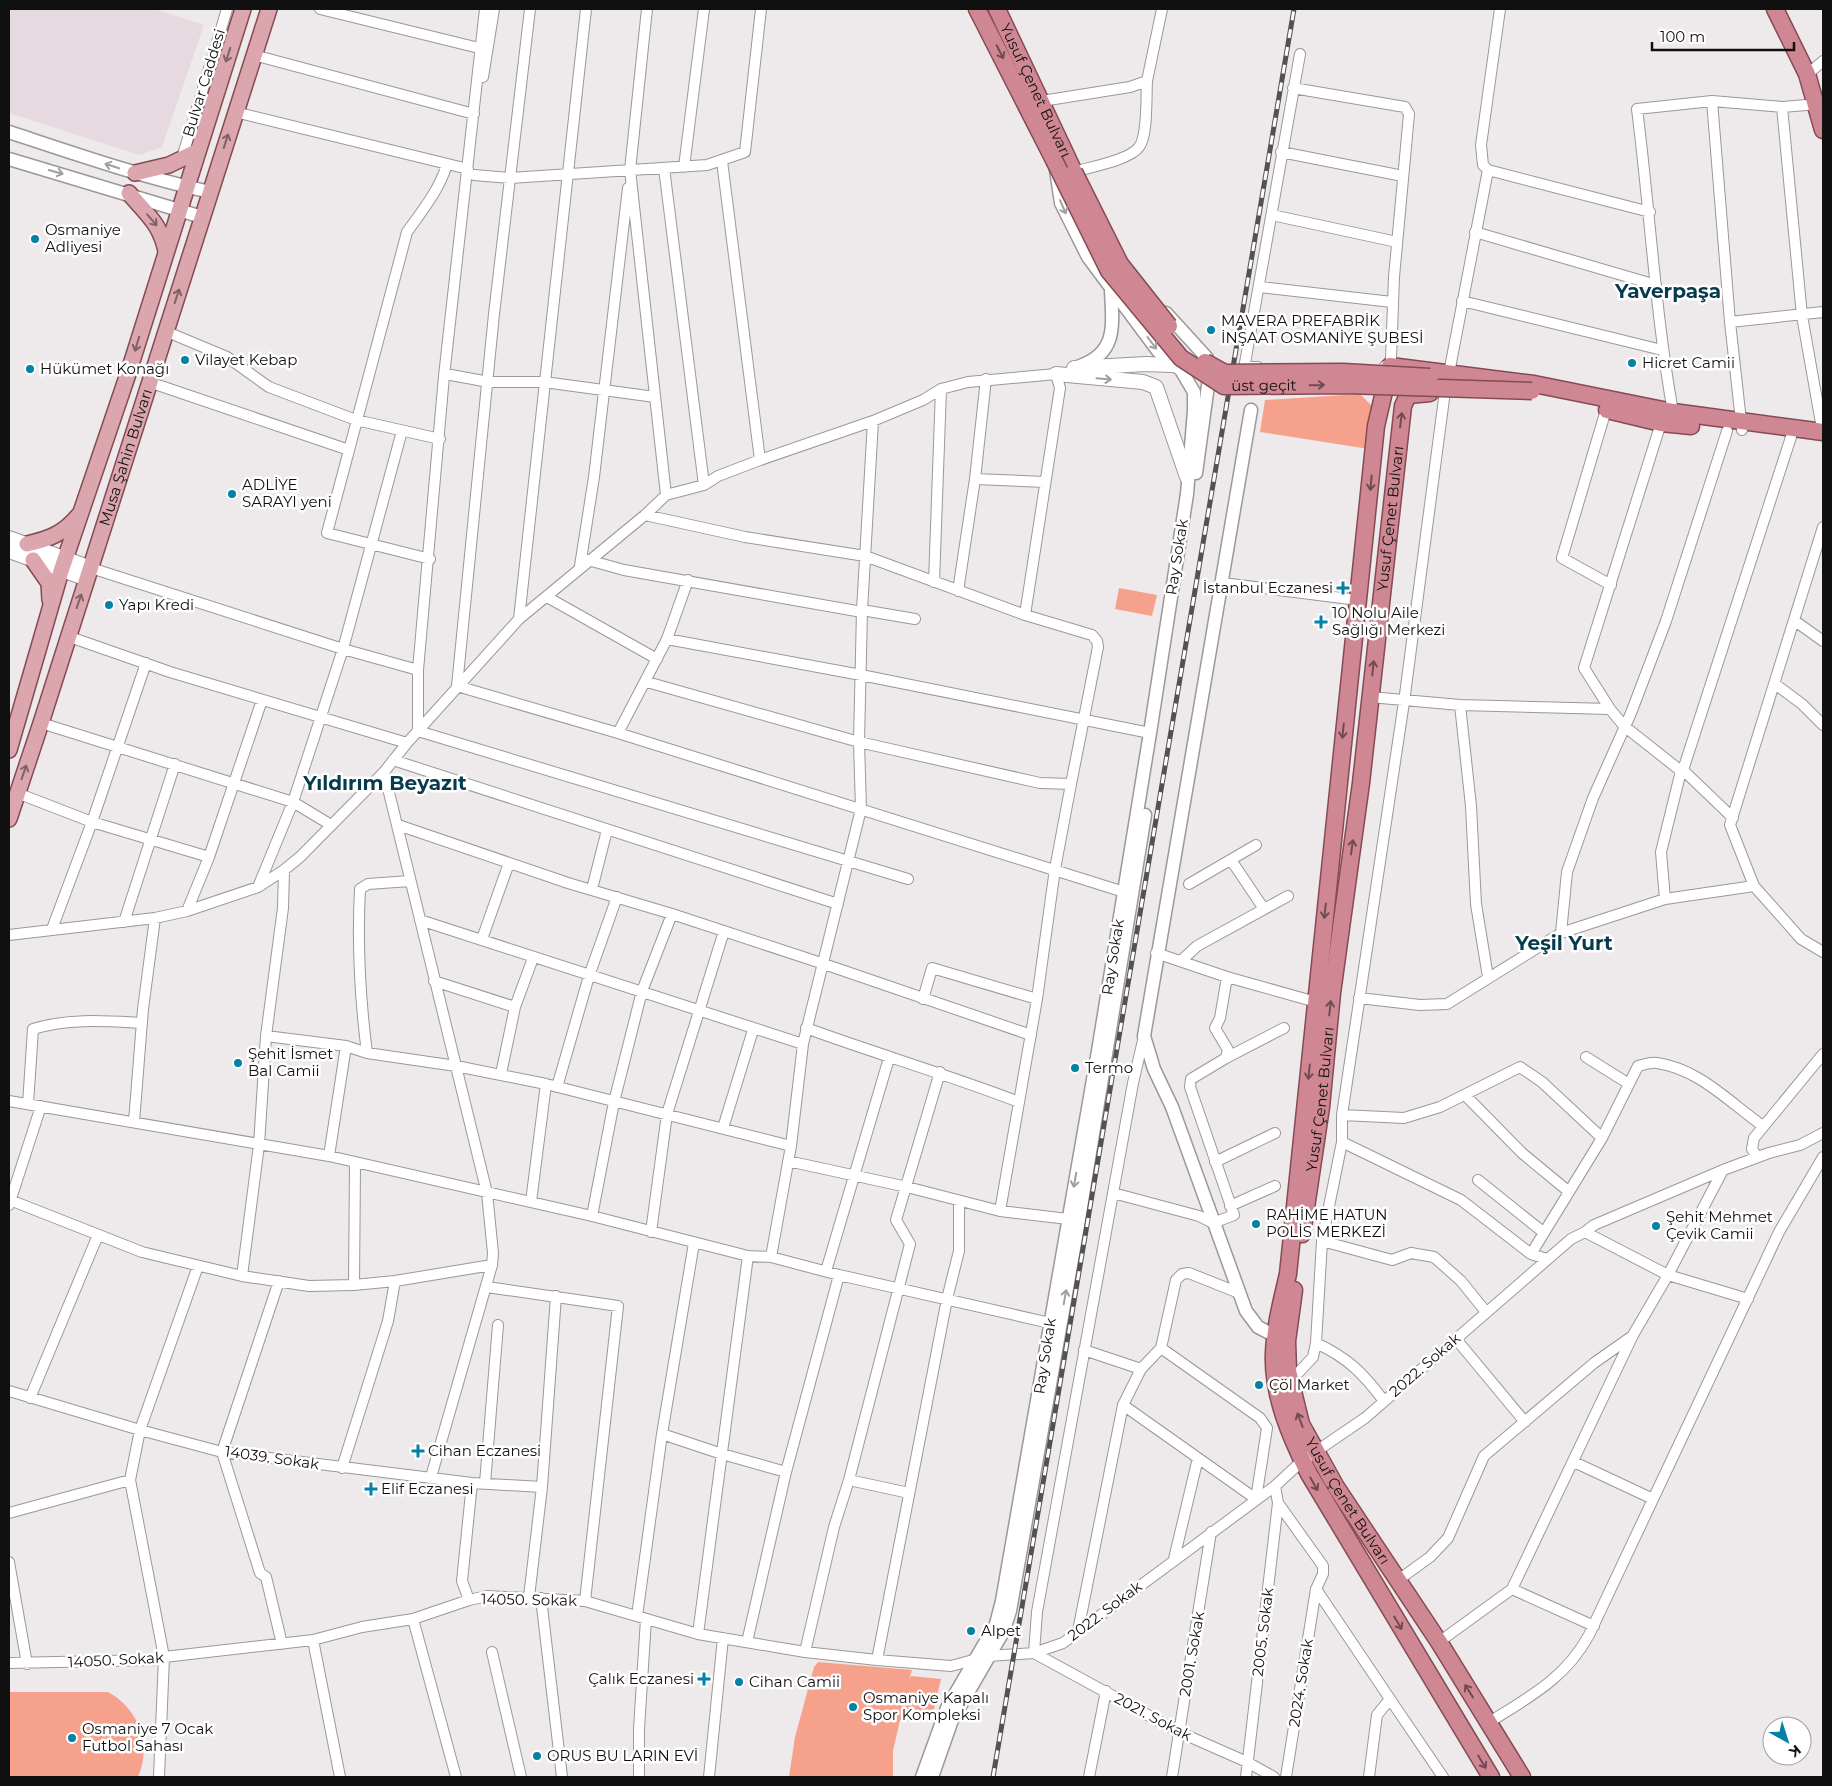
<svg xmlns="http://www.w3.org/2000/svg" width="1832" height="1786" font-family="Montserrat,sans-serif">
	<rect width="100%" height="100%" fill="#eee9eb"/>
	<path fill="#e6dae0" d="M10 9H155L204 25 162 147 139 155 9 113Z"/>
	<path fill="#f6a18b" d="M1360 394 1372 406 1369 449 1260 432 1265 400Z
		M1119 588 1157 595 1152 616 1115 609Z
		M818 1662 912 1670 909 1680 911 1676 941 1679 934 1709 928 1722 900 1720 893 1751V1777H789L795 1737 814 1667Z
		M9 1692H108C139 1709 152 1745 138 1777H9Z"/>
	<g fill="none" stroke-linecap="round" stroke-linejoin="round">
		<g stroke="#9c9799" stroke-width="12">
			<path id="minor" d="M320 9 479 48
				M485 9 444 376 418 670V731L908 879
				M530 9 494 314 457 686 618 733 1124 892
				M647 9 630 170 666 495
				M1500 9 1481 145 1483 165 1488 170 1650 212
				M254 55 474 114
				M1809 73 1823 61
				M483 77 494 9
				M1293 88 1405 107 1409 114 1394 277 1391 359 1390 366H1385
				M1042 101 1130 87 1147 81 1162 9
				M1712 101 1730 322 1742 430
				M1782 107 1802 316 1823 434
				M235 112 468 169
				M1281 152 1403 176
				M182 158 227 9
				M722 161 760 460
				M684 167 704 9
				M664 168 704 485
				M1074 172C1090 167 1130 160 1139 147 1148 136 1146 96 1147 81
				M474 175 510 178 707 165 745 152 761 9
				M1272 215 1397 242
				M1475 232 1656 285
				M1260 287 1392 302
				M1462 301 1662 350
				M1730 322 1823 312
				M165 331 227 357 269 387 356 420 440 439
				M1258 367H1246L1245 363 1300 54
				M1449 373 1488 170
				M451 375 489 382H544L655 397
				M149 382 349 450
				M1606 410 1562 558 1611 585
				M1673 412C1655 312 1650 210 1637 109L1712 101 1782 107 1819 104
				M1661 423 1584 668 1610 709 1624 726 1681 771
				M975 479 1045 482
				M645 515 745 537 865 556 1025 615 1092 635 1097 641 1098 647 1071 784 1040 783 859 742 647 682
				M1823 527 1730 825 1754 886 1801 939 1823 952
				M430 559 327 533 407 232C422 211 440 189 447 164
				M588 560 624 570 862 612
				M580 566 594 477 628 188
				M91 568 343 649 418 670
				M934 582 941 389
				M1223 583 1358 600
				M958 591 975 479 986 379
				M547 597 657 659
				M862 610 915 619
				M519 619 586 9
				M1795 621 1823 641
				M67 636 170 672 407 743
				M667 639 861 675 1150 733
				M1775 684 1802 704 1823 725
				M1370 697 1460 705 1610 709
				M1460 705 1471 806 1476 904 1488 977
				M41 723 293 802 331 825
				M618 733 667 639 688 580
				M393 760 838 904
				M1683 770 1733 818
				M384 772 487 1193 493 1253 492 1265 431 1477
				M17 793 92 822 209 857
				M398 825 568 883 672 914 824 964 1031 1035
				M1231 860 1264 909
				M1189 884 1256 845
				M258 887 293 802 343 649 402 431
				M592 889 607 830
				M1665 899 1661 852 1681 771 1683 770 1791 437
				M187 911 209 857 262 700
				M420 920 803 1044
				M124 922 175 764
				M52 929 92 822 146 663
				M1561 933 1567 872 1593 798 1631 713 1666 621 1727 431
				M9 935 155 918 187 911 258 887 284 870 300 857 384 772 407 743 519 619 645 515 666 495 704 485 718 476 760 460 873 421 923 400 941 389 968 382 1056 374 1060 388 1025 615
				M482 939 509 863
				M1156 953 1227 977 1316 1002
				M1182 960 1197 946 1288 896
				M434 981 515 1007
				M1359 998 1420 1005 1447 1004 1561 933 1665 899 1754 886
				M923 999 932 968 1037 999
				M806 1028C877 1054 949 1075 1019 1102
				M266 1036 346 1046 367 1053 456 1066 546 1084 791 1146
				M367 1053C360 998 357 945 360 889L368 884 410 881
				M1586 1057 1629 1084
				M1226 1058 1284 1028
				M501 1074 515 1007 533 958
				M557 1087 589 976 617 897
				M1465 1095 1522 1153 1568 1191
				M9 1101 329 1156 592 1216 748 1256 771 1257 839 1275 1050 1323
				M28 1104 33 1029C69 1018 105 1021 141 1023
				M1342 1115 1404 1118 1440 1107 1520 1067 1542 1082 1602 1138
				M134 1122 143 1009 155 918
				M723 1128 753 1030
				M1342 1142 1461 1200 1531 1254
				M329 1156 346 1046
				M1757 1157 1752 1149 1754 1138 1823 1054
				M788 1161 907 1187 1000 1211 1068 1219
				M1215 1162 1275 1133
				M1723 1170 1668 1275 1748 1299
				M1478 1180 1543 1232
				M1113 1193 1199 1216 1213 1223 1234 1215 1190 1087 1191 1079 1226 1058 1228 1050 1215 1028 1220 1018 1227 977
				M10 1200 142 1252 242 1276 309 1286 354 1285 395 1281 492 1265
				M531 1202 546 1084
				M9 1205 41 1106
				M1230 1206 1275 1186
				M1000 1211 1037 999 1055 869 1071 784
				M592 1216 614 1102 642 991 672 914
				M651 1232 667 1114 724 931
				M1322 1241 1392 1260 1411 1253 1434 1257 1461 1281 1486 1312
				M771 1257 791 1146 803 1044 861 809 859 742 862 610 873 421
				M1547 1259 1531 1254 1602 1138 1638 1066C1643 1065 1651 1062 1657 1063 1699 1069 1729 1102 1763 1126
				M826 1271 889 1058
				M242 1276 259 1145 266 1036 283 908 284 870
				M279 1281 222 1452 260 1573 266 1577 282 1644
				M354 1285 355 1164
				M487 1287 618 1306 585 1601
				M1456 1339 1525 1422
				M1316 1343C1348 1358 1363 1373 1384 1401
				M1084 1350 1141 1369
				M1299 1372 1313 1357 1316 1343 1322 1241 1342 1142V1115L1404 702 1445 391
				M9 1391 140 1430 222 1452 472 1483 542 1487
				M30 1398 98 1235
				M1123 1405 1256 1499 1267 1428 1260 1418 1161 1348
				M662 1434 722 1454 786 1472
				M1574 1462 1653 1499
				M342 1468 388 1321 395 1281
				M849 1480 909 1493
				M485 1483 498 1325
				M1278 1503 1323 1566V1574L1316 1589 1390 1699
				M9 1513 130 1480
				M1174 1559 1198 1458
				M9 1562 27 1664
				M1397 1581 1430 1557 1448 1538 1484 1456 1594 1363 1631 1337
				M1512 1589 1594 1626
				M529 1597 542 1487 556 1296
				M541 1598 562 1777
				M469 1600 462 1581 472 1483
				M637 1616 662 1434 694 1243
				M413 1619 456 1777
				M1078 1631 1123 1405 1141 1369 1161 1348 1176 1280 1182 1274 1189 1273 1239 1293
				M698 1634 748 1256
				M313 1640 340 1777
				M747 1642 786 1472 839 1275
				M1439 1642 1512 1589 1633 1335 1668 1275 1585 1232
				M492 1652 521 1777
				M805 1652 834 1527 849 1480 910 1244 896 1220 940 1072
				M1034 1653 1037 1612 1133 1083 1144 1036
				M1034 1653 1179 1732 1247 1762 1274 1777
				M877 1660 947 1299 959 1251V1201
				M9 1663 153 1660 164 1657 313 1640 362 1627 413 1619 469 1600 487 1596 585 1601 698 1634 805 1652 877 1660 951 1666 988 1656 1034 1653 1063 1643 1275 1486 1302 1461 1365 1418 1571 1239 1585 1232 1594 1225 1723 1170 1769 1153 1800 1145 1823 1133
				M1488 1723C1529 1697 1565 1679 1589 1635L1779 1232 1823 1157
				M159 1777 164 1657 130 1480 140 1430 198 1266
				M639 1777V1729L646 1619
				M709 1777 723 1638
				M1089 1777 1106 1691
				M1172 1777 1211 1532
				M1246 1777 1278 1503 1275 1486
				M1286 1777 1316 1589
				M1369 1777 1377 1715 1390 1699 1443 1777"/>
		</g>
		<g stroke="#9c9799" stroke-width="15">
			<path id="tertiary" d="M9 132C76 154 142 177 210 192
				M9 159 202 217
				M1166 313 1207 358 1209 378 1196 473
				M1080 366C1119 352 1112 323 1111 289
				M1251 410 1144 1036 1154 1069 1172 1107 1246 1311 1258 1327 1283 1340
				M922 1777 947 1708 996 1624 1002 1601 1098 1051 1150 733 1187 494 1194 411V392L1181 370 1158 351 1088 257 1061 203 1056 170
				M932 1777 952 1720 1003 1632 1010 1611 1078 1226 1145 815"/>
		</g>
		<g stroke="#9c9799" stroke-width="16">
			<path id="secondary" d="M1074 368 1146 364 1195 366
				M1056 374 1143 382 1156 387 1187 477
				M9 538 91 568
				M9 551 87 579"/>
		</g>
		<g stroke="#854b54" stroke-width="18">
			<g id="primary">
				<path d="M135 173 169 165 198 151"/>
				<path d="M129 193C147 215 160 223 166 251"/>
				<path d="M27 544C49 539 63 534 78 516"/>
				<path d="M33 560 49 583 50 600"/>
				<path d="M9 750 61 571 128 374 243 9"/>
				<path id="s1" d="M9 819 41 723 269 9"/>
			</g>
		</g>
		<g stroke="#854b54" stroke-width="19">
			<g id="trunk">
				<path d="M977 9 1054 160"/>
				<path id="s2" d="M997 9 1074 172"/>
				<path d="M1775 9 1807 74 1823 130"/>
				<path d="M1607 410 1661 423 1691 426"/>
				<path id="s3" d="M1302 1234 1321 1107 1332 993 1361 783 1403 406 1408 395 1430 393"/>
				<path id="s4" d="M1294 1290 1287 1341 1288 1371 1301 1424 1336 1487 1439 1642 1522 1777"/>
				<path d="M1491 1777 1309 1474C1291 1438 1272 1395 1274 1353 1275 1326 1282 1300 1288 1274L1376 426 1390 366 1534 384 1673 412 1823 432"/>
			</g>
		</g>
		<use href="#minor" stroke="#fff" stroke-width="10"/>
		<use href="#tertiary" stroke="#fff" stroke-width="12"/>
		<use href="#secondary" stroke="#fff" stroke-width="14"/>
		<use href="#primary" stroke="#dba6ae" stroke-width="15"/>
		<use href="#trunk" stroke="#cf8893" stroke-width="16"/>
		<g stroke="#535152" stroke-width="5">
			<path id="rail" d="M993 1777 1294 9"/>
		</g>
		<use href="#rail" stroke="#fff" stroke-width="3" stroke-dasharray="9" stroke-linecap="butt"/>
		<g stroke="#854b54" stroke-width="19" stroke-linecap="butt">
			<g id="trunk-bridge">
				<path id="s5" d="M1054 160 1109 271 1181 358 1224 386 1347 385 1532 391"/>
				<path d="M1074 172 1120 264 1169 326"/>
				<path d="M1205 362 1225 373 1343 372 1430 377"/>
			</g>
		</g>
		<use href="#trunk-bridge" stroke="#cf8893" stroke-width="16"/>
	</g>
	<defs><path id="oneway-shaft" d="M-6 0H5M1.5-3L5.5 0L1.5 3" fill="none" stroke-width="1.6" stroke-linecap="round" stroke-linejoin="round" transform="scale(1.25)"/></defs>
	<g stroke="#704c52">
		<use href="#oneway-shaft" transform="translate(1000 52) rotate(63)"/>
		<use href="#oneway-shaft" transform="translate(1317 385) rotate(-1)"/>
		<use href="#oneway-shaft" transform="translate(1401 420) rotate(-83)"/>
		<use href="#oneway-shaft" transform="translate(1371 483) rotate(95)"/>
		<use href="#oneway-shaft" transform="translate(1373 668) rotate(-84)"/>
		<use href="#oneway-shaft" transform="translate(1343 731) rotate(96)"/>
		<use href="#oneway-shaft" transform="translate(1352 847) rotate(-82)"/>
		<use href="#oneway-shaft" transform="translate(1325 911) rotate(96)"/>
		<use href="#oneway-shaft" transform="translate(1330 1008) rotate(-84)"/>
		<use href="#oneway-shaft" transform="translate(1309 1072) rotate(96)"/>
		<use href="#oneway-shaft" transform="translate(1300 1420) rotate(-111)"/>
		<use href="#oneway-shaft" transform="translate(1314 1484) rotate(61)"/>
		<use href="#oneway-shaft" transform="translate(1398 1623) rotate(59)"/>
		<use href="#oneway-shaft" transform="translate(1469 1691) rotate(-122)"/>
		<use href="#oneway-shaft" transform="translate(1482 1762) rotate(59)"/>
	</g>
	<g stroke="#806267">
		<use href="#oneway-shaft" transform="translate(228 55) rotate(108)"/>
		<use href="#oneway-shaft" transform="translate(226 141) rotate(-72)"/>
		<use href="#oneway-shaft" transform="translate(152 220) rotate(49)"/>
		<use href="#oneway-shaft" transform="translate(177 296) rotate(-72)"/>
		<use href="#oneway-shaft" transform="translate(137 344) rotate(107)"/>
		<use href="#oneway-shaft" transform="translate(79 601) rotate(-71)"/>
		<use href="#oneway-shaft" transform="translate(24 772) rotate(-71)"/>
	</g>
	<g stroke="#a09f9f">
		<use href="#oneway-shaft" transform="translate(112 166) rotate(-162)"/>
		<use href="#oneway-shaft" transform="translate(56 172) rotate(16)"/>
		<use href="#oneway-shaft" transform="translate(1063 207) rotate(67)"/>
		<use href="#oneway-shaft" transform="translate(1152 343) rotate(53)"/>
		<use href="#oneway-shaft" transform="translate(1104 379) rotate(5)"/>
		<use href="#oneway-shaft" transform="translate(1075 1180) rotate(100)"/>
		<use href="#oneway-shaft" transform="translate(1065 1297) rotate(-80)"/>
	</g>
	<g fill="#0381a6" stroke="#fff" stroke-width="2">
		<circle cx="35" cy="239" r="5"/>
		<circle cx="1211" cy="330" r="5"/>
		<circle cx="185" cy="360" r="5"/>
		<circle cx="1632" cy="363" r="5"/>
		<circle cx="30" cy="369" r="5"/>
		<circle cx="232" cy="494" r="5"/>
		<path d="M1340.5 580.5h5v5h5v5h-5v5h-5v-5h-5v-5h5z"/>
		<circle cx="109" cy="605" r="5"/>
		<path d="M1318.5 614.5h5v5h5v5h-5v5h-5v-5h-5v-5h5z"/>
		<circle cx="238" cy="1063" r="5"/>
		<circle cx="1075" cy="1068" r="5"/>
		<circle cx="1256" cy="1224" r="5"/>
		<circle cx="1656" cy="1226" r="5"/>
		<circle cx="1259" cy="1385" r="5"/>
		<path d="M415.5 1443.5h5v5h5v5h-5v5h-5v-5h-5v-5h5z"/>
		<path d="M368.5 1481.5h5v5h5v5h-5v5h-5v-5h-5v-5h5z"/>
		<circle cx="971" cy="1631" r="5"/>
		<path d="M701.5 1671.5h5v5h5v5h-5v5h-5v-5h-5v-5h5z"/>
		<circle cx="739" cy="1682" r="5"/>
		<circle cx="853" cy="1707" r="5"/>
		<circle cx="72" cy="1738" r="5"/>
		<circle cx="537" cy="1756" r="5"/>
	</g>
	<g text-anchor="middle" stroke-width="5" stroke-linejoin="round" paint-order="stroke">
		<g font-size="15" fill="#111010" stroke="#fff">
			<text transform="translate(204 83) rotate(-73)" y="5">Bulvar Caddesi</text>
			<text dy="5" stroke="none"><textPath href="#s2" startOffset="90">Yusuf Çenet Bulvarı</textPath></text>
			<text dy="5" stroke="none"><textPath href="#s5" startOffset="328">üst geçit</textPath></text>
			<text dy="5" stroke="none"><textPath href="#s1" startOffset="380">Musa Şahin Bulvarı</textPath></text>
			<text dy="5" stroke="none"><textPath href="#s3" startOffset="721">Yusuf Çenet Bulvarı</textPath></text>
			<text transform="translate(1177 557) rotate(-81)" y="5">Ray Sokak</text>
			<text transform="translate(1113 957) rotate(-81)" y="5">Ray Sokak</text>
			<text dy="5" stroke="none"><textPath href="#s3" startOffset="136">Yusuf Çenet Bulvarı</textPath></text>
			<text transform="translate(1045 1356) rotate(-81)" y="5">Ray Sokak</text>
			<text transform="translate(1425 1365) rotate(-41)" y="5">2022. Sokak</text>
			<text transform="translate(272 1458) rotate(8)" y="5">14039. Sokak</text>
			<text dy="5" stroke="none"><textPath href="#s4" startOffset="226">Yusuf Çenet Bulvarı</textPath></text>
			<text transform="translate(529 1600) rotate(1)" y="5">14050. Sokak</text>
			<text transform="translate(1105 1611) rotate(-37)" y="5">2022. Sokak</text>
			<text transform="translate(1263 1632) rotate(-83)" y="5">2005. Sokak</text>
			<text transform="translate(1192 1654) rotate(-80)" y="5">2001. Sokak</text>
			<text transform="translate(116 1660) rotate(-3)" y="5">14050. Sokak</text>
			<text transform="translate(1301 1683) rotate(-81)" y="5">2024. Sokak</text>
			<text transform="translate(1153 1717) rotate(28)" y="5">2021. Sokak</text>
		</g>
		<g font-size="15" fill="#111010" stroke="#fff" text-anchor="start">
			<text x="45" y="235">Osmaniye<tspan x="45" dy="17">Adliyesi</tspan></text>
			<text x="1221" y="326">MAVERA PREFABRİK<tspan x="1221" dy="17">İNŞAAT OSMANİYE ŞUBESİ</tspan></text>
			<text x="195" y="365">Vilayet Kebap</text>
			<text x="1642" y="368">Hicret Camii</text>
			<text x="40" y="374">Hükümet Konağı</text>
			<text x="242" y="490">ADLİYE<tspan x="242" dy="17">SARAYI yeni</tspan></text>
			<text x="1333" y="593" text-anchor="end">İstanbul Eczanesi</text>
			<text x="119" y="610">Yapı Kredi</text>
			<text x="1332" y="618">10 Nolu Aile<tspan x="1332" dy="17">Sağlığı Merkezi</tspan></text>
			<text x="248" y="1059">Şehit İsmet<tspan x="248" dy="17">Bal Camii</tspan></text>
			<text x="1085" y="1073">Termo</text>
			<text x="1266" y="1220">RAHİME HATUN<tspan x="1266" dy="17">POLİS MERKEZİ</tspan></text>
			<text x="1666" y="1222">Şehit Mehmet<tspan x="1666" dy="17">Çevik Camii</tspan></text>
			<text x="1269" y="1390">Çöl Market</text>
			<text x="428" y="1456">Cihan Eczanesi</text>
			<text x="381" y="1494">Elif Eczanesi</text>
			<text x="981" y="1636">Alpet</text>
			<text x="694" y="1684" text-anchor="end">Çalık Eczanesi</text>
			<text x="749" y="1687">Cihan Camii</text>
			<text x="863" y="1703">Osmaniye Kapalı<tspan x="863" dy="17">Spor Kompleksi</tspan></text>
			<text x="82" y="1734">Osmaniye 7 Ocak<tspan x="82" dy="17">Futbol Sahası</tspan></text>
			<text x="547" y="1761">ORUS BU LARIN EVİ</text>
		</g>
		<g font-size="20" font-weight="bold" fill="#053b4d" stroke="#fff">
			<text x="1668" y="298">Yaverpaşa</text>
			<text x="385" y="790">Yıldırım Beyazıt</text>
			<text x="1564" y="950">Yeşil Yurt</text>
		</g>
	</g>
	<rect width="1832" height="1786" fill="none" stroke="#111010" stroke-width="20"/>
	<g transform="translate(1787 1741) rotate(141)"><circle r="24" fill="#ffffff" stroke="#a09f9f"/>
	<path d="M0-4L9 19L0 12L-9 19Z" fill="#0381a6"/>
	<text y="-8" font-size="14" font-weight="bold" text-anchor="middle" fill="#111010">K</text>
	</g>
	<path d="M1652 42v8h142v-8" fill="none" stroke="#111010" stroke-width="2.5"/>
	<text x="1660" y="42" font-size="15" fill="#111010" stroke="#ffffff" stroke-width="4" paint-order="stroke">100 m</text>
</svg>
